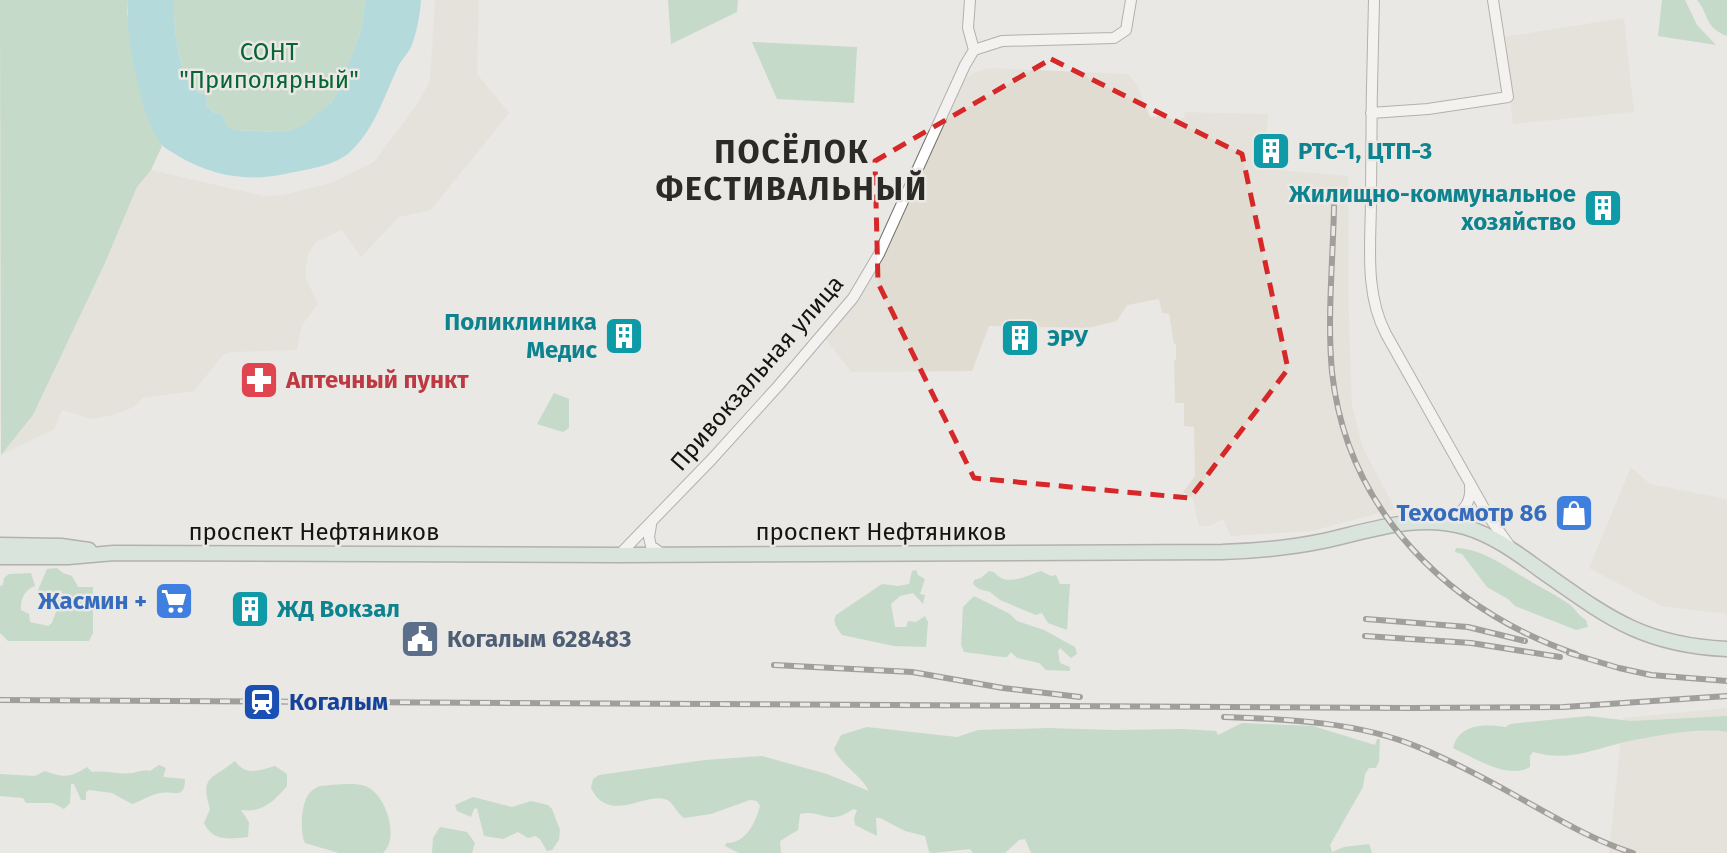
<svg xmlns="http://www.w3.org/2000/svg" width="1727" height="853" font-family="'Fira Sans',sans-serif">
	<rect width="100%" height="100%" fill="#eae8e4"/>
	<path fill="#e0dcd1" d="M435 0H479L477 74 509 113 431 210 399 217 361 257 342 230 316 242 308 254 305 276 318 304 302 325 297 350 231 352 223 355 194 391 143 398 134 407 113 415 92 419 62 410 54 429 1 455 33 415 105 263 137 187 151 170 264 196 283 195 331 183 374 162 416 106 430 81Z
		M1624 18 1634 112 1513 124 1503 37Z
		M988 68 1128 74 1137 85 1150 117 1161 116 1175 120 1184 118 1185 112 1268 114 1266 140 1283 142 1279 170 1348 176 1349 321 1352 405 1363 448 1395 509 1312 531 1231 536 1223 519 1210 526H1199L1193 499 1183 492 1195 476 1194 427 1184 426V403H1175L1174 360H1176V344H1174L1169 314 1162 313 1159 299 1127 305 1117 321 1088 328 989 326 972 371 851 372 822 334 853 298 954 88 973 73Z
		M1631 467 1650 484 1727 499V614L1661 606 1589 568Z
		M1727 708V853H1609L1623 718Z"/>
	<path fill="#9ac9a6" d="M0 0H128L127 13 152 125 162 146 151 170 137 187 105 263 33 415 1 455Z
		M174 0H365L362 27 340 88 331 103 303 126 292 130 281 132 232 130 227 126 222 114 213 112 206 105 207 96C201 92 193 89 189 83 178 65 173 21 174 0Z
		M668 0H738L737 12 671 44Z
		M1662 0H1685L1697 25 1716 45 1658 36Z
		M1697 0H1727V36C1704 27 1710 16 1697 0Z
		M752 42 857 47 854 103 777 99Z
		M554 393 569 399V428L563 432 537 424Z
		M1456 548C1482 549 1503 565 1525 578 1539 587 1553 593 1566 602 1575 607 1577 615 1586 620L1588 627 1576 630 1515 606 1508 599 1487 587 1462 554 1455 552Z
		M57 568 63 573 72 576 78 587H93V633L89 641H8L0 633V586L3 585 4 578 9 574 31 573 35 586C25 589 20 600 21 610L29 614 30 622 48 626 52 623 58 606 55 600 40 599 38 590 47 569Z
		M916 570 918 575 925 579 920 594 925 595 923 604 913 593 900 596 891 604 895 627H906L908 621 916 622 925 616 928 622 926 647 894 646 842 635C837 628 832 623 836 615L882 584 898 586 909 584 912 571Z
		M989 571 994 572C1006 587 1023 577 1041 571L1051 576 1056 575 1060 584H1070L1067 630 1048 623 1042 613 1036 615 1000 600 990 592 979 589 973 584 974 580 981 578Z
		M974 596 1010 614 1017 621 1044 630 1075 647 1077 654 1071 658 1060 648 1058 651 1060 663 1070 667V671L1046 670 1039 663 1017 658 1011 652 1007 657H1002L964 652 961 645 963 607Z
		M1588 716 1631 721 1727 716V732C1700 727 1654 736 1625 742 1591 750 1569 762 1533 752L1530 756V767C1507 780 1475 758 1453 748 1459 723 1486 724 1506 727L1510 724Z
		M1242 723 1313 726 1375 745 1377 739H1380L1379 761 1376 768H1369L1365 774 1363 787 1330 845 1332 852 1344 847 1369 844 1372 853H1031L1025 839 1019 840 1005 853H973L970 849 933 853 929 852 925 836 905 831 880 818H876L877 836 855 825 854 818 857 810 853 809C828 827 822 809 800 814L798 830 780 841 781 853H739L725 846 726 843C746 843 755 824 760 806L757 801 750 800 711 814 684 818C678 814 674 805 669 801 649 788 610 827 591 788L593 779 599 775 705 760 762 756 827 774 869 791C860 774 842 766 834 749L841 735 867 727 957 737 978 730 1048 728 1114 730 1183 729 1216 731 1218 735Z
		M235 761C246 776 257 771 275 766L287 774V786C274 802 261 813 241 810L249 822 248 837C230 839 213 842 204 823L210 809C200 776 211 780 235 761Z
		M159 765 166 768 163 777 185 779C185 801 172 790 160 793 152 794 141 801 132 804L112 793 89 790 86 792V800H81L74 784H71L70 803 64 809 53 803H26L23 798 0 796V774L35 776 45 771C62 777 69 779 87 767L92 772C106 770 120 775 133 773 140 771 143 770 150 771Z
		M320 786C333 785 353 782 365 786 386 793 400 838 383 853H339L305 843C300 833 301 807 307 797 310 791 315 788 320 786Z
		M473 797 512 807 531 801 548 805 552 809 560 830 559 840 552 850 547 851 540 839 535 836 528 838 518 832 503 839 484 836 477 808 474 809 471 817 457 811 455 805Z
		M440 827 467 832 475 843 472 853H432L433 838Z"/>
	<path fill="#75c9d2" d="M128 0H174C173 21 178 66 189 83 193 89 201 93 207 96L206 105 213 112 222 114 227 126 233 130 281 132 292 130 303 125 331 103 340 88 362 27 365 0H421C420 15 417 32 411 47 407 55 400 61 397 69 384 97 374 130 350 152 333 167 307 169 285 174 247 182 212 176 178 156 173 152 165 149 161 144 140 114 125 36 128 0Z"/>
	<g fill="none" stroke-linecap="round" stroke-linejoin="round">
		<g stroke="#706f6b" stroke-width="12">
			<path id="minor" d="M970 0 968 28 974 50
				M1374 0C1372 66 1371 132 1371 198 1371 243 1364 292 1386 334L1489 517 1509 545
				M974 50 1002 41 1114 38 1126 30 1131 0
				M1371 113 1428 109 1508 97 1493 0
				M1441 521C1459 515 1472 507 1470 486
				M651 525 649 537 651 546 664 555
				M619 555 712 459 779 385 853 298 879 254 965 65 974 50"/>
		</g>
		<g stroke="#706f6b" stroke-width="17">
			<path id="secondary" d="M0 545 61 546 89 550
				M0 557H68L114 553 619 555 1222 552C1256 551 1289 548 1323 541 1369 531 1417 513 1465 527 1492 535 1516 552 1539 569 1606 616 1641 645 1727 649"/>
		</g>
		<use href="#minor" stroke="#fff" stroke-width="10"/>
		<use href="#secondary" stroke="#c6e2d2" stroke-width="14"/>
		<g stroke="#484745" stroke-width="6">
			<path id="rail" d="M1334 206C1333 261 1327 318 1332 372 1347 511 1449 610 1576 654
				M1366 619 1468 627 1525 641
				M1365 636 1471 643 1560 657
				M1569 653 1619 668 1651 675 1727 681
				M774 665 912 672 1003 688 1080 697
				M0 700 1410 708 1564 707 1727 696
				M1224 717C1288 719 1358 722 1418 747 1452 761 1486 779 1518 797 1556 818 1592 840 1633 853"/>
		</g>
		<use href="#rail" stroke="#eae8e4" stroke-width="3.5" stroke-dasharray="10" stroke-linecap="butt"/>
	</g>
	<path d="M0 0H1727V853H0ZM1051 59 1242 154 1288 369 1190 498 974 478 878 283 875 161Z" fill="#eae8e4" fill-opacity=".55" fill-rule="evenodd"/>
	<path fill="none" stroke="#d62828" stroke-width="5" stroke-dasharray="14 9" stroke-linejoin="round" d="M1051 59 1242 154 1288 369 1190 498 974 478 878 283 875 161Z"/>
	<defs>
		<g id="building-square" transform="scale(2.0125)"><rect x="-9" y="-9" width="18" height="18" rx="4" fill="#0f9aa8" stroke="#eae8e4"/><path d="M-4-6H4V6H1V3H-1V6H-4ZM-2.5-4.3h1.7v1.8h-1.7ZM.8-4.3h1.7v1.8H.8ZM-2.5-1h1.7V.8h-1.7ZM.8-1h1.7V.8H.8Z" fill="#fff"/></g>
		<g id="pharmacy-square" transform="scale(2.0125)"><rect x="-9" y="-9" width="18" height="18" rx="4" fill="#e0444e" stroke="#eae8e4"/><path d="M-2-6h4v4h4v4h-4v4h-4v-4h-4v-4h4Z" fill="#fff"/></g>
		<g id="shop-square" transform="scale(2.0125)"><rect x="-9" y="-9" width="18" height="18" rx="4" fill="#3f7fe0" stroke="#eae8e4"/><path d="M-5-2.5h2.3a2.7 3.5 0 0 1 5.4 0H5L5.5 6h-11ZM-1.5-2.5h3a1.5 2.3 0 0 0-3 0Z" fill="#fff"/></g>
		<g id="supermarket-square" transform="scale(2.0125)"><rect x="-9" y="-9" width="18" height="18" rx="4" fill="#3f7fe0" stroke="#eae8e4"/><path d="M-6-5.5h2.5l.6 2H6L4.5 2H-2.5L-4.4-4H-6ZM-1.5 3.2a1.3 1.3 0 1 0 .1 0ZM3 3.2a1.3 1.3 0 1 0 .1 0Z" fill="#fff"/></g>
		<g id="civic-square" transform="scale(2.0125)"><rect x="-9" y="-9" width="18" height="18" rx="4" fill="#5c6f8a" stroke="#eae8e4"/><path d="M-.6-6.5H3V-4.5H.6V-3L4-1V1h2V6H-6V1h2V-1L-.6-3ZM-1.2 2.5V6h2.4V2.5Z" fill="#fff"/></g>
		<g id="station-square" transform="scale(2.0125)"><rect x="-9" y="-9" width="18" height="18" rx="4" fill="#1a4fb4" stroke="#eae8e4"/><path d="M-3-6H3Q5-6 5-4V2Q5 4 3 4L4.5 6H3L1.5 4h-3L-3 6H-4.5L-3 4Q-5 4-5 2V-4Q-5-6-3-6ZM-3.5-4v3h7v-3ZM-3.5 1v1.5H-2V1ZM2 1v1.5H3.5V1Z" fill="#fff"/></g>
	</defs>
	<g fill-rule="evenodd">
		<use href="#building-square" x="1271" y="151"/>
		<use href="#building-square" x="1603" y="208"/>
		<use href="#building-square" x="624" y="336"/>
		<use href="#building-square" x="1020" y="338"/>
		<use href="#pharmacy-square" x="259" y="380"/>
		<use href="#shop-square" x="1574" y="513"/>
		<use href="#supermarket-square" x="174" y="601"/>
		<use href="#building-square" x="250" y="609"/>
		<use href="#civic-square" x="420" y="639"/>
		<use href="#station-square" x="262" y="702"/>
	</g>
	<g text-anchor="middle" stroke-width="5" stroke-linejoin="round" paint-order="stroke">
		<g font-size="24" fill="#066533" stroke="#eae8e4">
			<text x="269" y="60">СОНТ<tspan x="269" dy="28">"Приполярный"</tspan></text>
		</g>
		<g font-size="24" font-weight="bold" fill="#0d838f" stroke="#eae8e4" text-anchor="start">
			<text x="1298" y="159">РТС-1, ЦТП-3</text>
			<text x="1576" y="202" text-anchor="end">Жилищно-коммунальное<tspan x="1576" dy="28">хозяйство</tspan></text>
			<text x="597" y="330" text-anchor="end">Поликлиника<tspan x="597" dy="28">Медис</tspan></text>
			<text x="1047" y="346">ЭРУ</text>
			<text x="277" y="617">ЖД Вокзал</text>
		</g>
		<g font-size="24" fill="#151413" stroke="#eae8e4">
			<text transform="translate(757 373) rotate(-49)" y="8">Привокзальная улица</text>
			<text x="314" y="540">проспект Нефтяников</text>
			<text x="881" y="540">проспект Нефтяников</text>
		</g>
		<g font-size="24" font-weight="bold" fill="#be3a42" stroke="#eae8e4" text-anchor="start">
			<text x="286" y="388">Аптечный пункт</text>
		</g>
		<g font-size="24" font-weight="bold" fill="#366cbe" stroke="#eae8e4" text-anchor="end">
			<text x="1547" y="521">Техосмотр 86</text>
			<text x="147" y="609">Жасмин +</text>
		</g>
		<g font-size="24" font-weight="bold" fill="#4e5e75" stroke="#eae8e4" text-anchor="start">
			<text x="447" y="647">Когалым 628483</text>
		</g>
		<g font-size="24" font-weight="bold" fill="#164399" stroke="#eae8e4" text-anchor="start">
			<text x="289" y="710">Когалым</text>
		</g>
		<g font-size="32" font-weight="bold" letter-spacing="2" fill="#2b2a27" stroke="#eae8e4">
			<text x="792" y="163">ПОСЁЛОК<tspan x="792" dy="37">ФЕСТИВАЛЬНЫЙ</tspan></text>
		</g>
	</g>
</svg>
